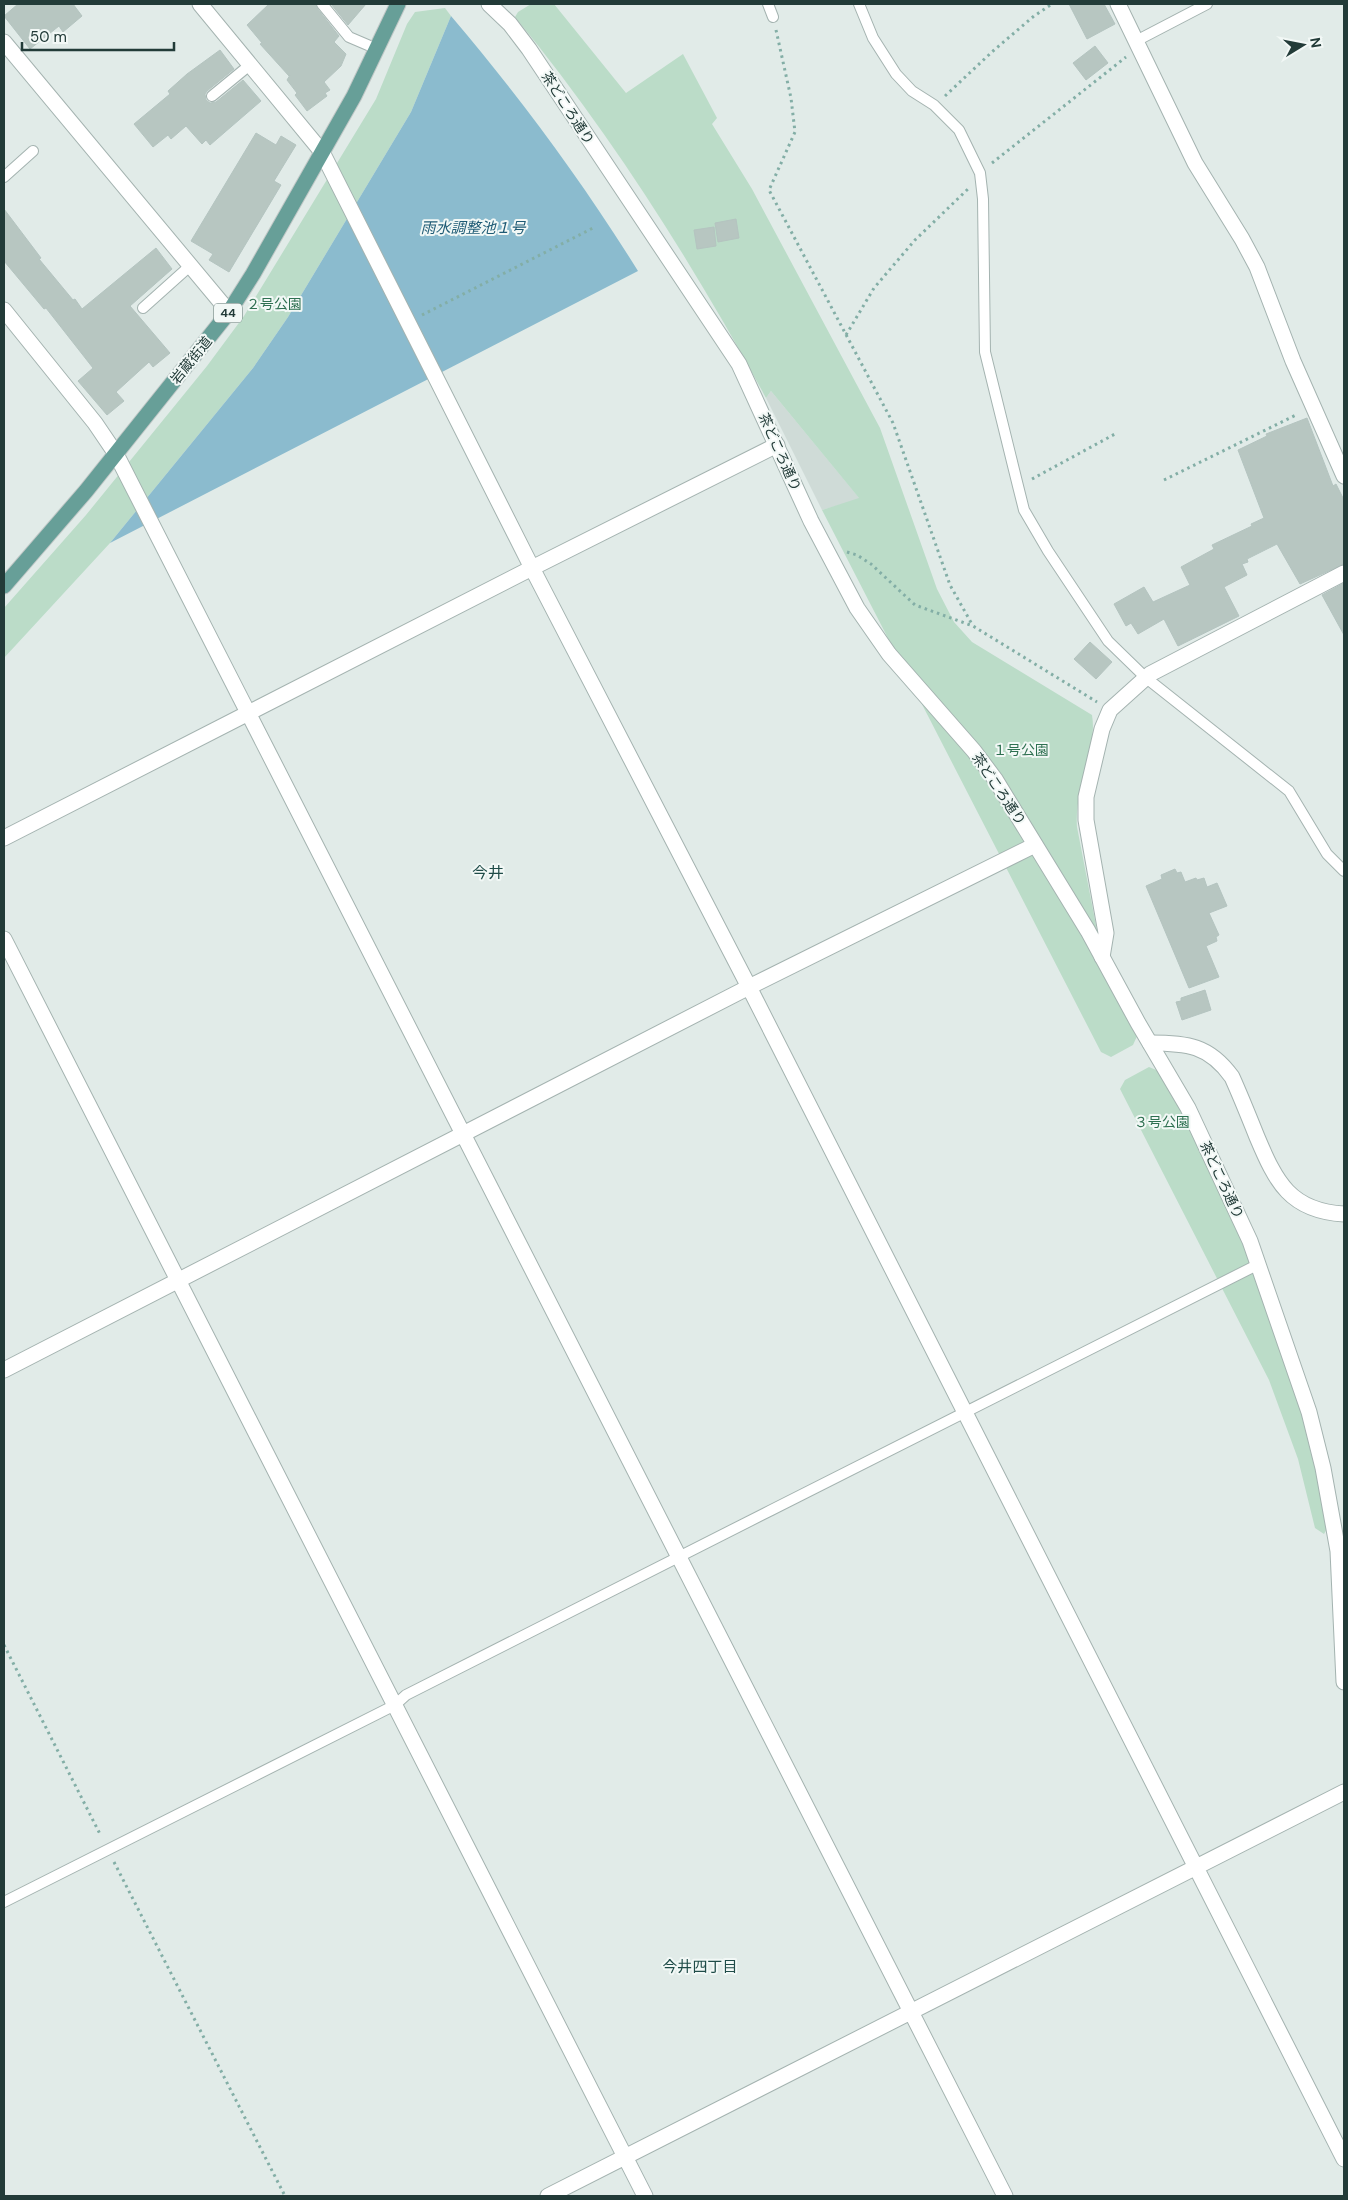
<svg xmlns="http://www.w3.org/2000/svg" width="1348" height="2200" font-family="'DM Sans','Noto Sans JP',sans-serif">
	<rect width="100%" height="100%" fill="#e1ebe8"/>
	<path fill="#cfdbd7" d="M771 391 860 499 822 510 766 398Z"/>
	<path fill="#bbdcc8" d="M531 4H554L626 93 683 54 717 118 712 124 752 189 880 428 937 589 954 622 972 642 1092 715C1098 750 1074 787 1077 827L1106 977 1138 1034 1133 1045 1111 1057 1101 1052 822 510 859 498 771 391 766 398C693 264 612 135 515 17L518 12Z
		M445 8 451 16 411 112 288 317 253 368 110 543 4 658V608L86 515 207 366 244 316 376 99 407 24 415 12Z
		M1149 1067 1161 1072 1168 1083 1233 1213 1300 1397 1329 1525 1324 1534 1315 1528 1298 1459 1269 1380 1120 1089 1125 1080Z"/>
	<path fill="#8bbbce" d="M451 16C519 96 582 181 638 271L110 543 253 368 288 317 411 112Z"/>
	<path fill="#b7c6c1" stroke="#b4c4c0" d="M18 4H73L82 16 63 32 59 26 30 49 4 16Z
		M269 4H315L317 8 339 36 334 42 346 54 341 66 324 82 330 90 325 93 327 96 307 111 295 95 297 93 287 80 290 75 289 76 260 44 262 43 247 25Z
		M331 4H366L348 25Z
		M1069 4H1104L1115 24 1087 39Z
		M1095 46 1108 63 1086 80 1073 63Z
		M220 50 234 69 207 91 205 94 206 100 210 103 216 102 243 80 261 101 210 145 206 140 202 144 186 126 171 139 168 135 153 147 134 124 170 94 168 91 187 74Z
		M256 133 276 145 281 136 296 145 274 181 281 185 229 272 209 260 213 254 191 241Z
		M4 209 41 258 39 259 73 300 75 299 82 309 156 248 172 269 130 306 170 353 153 367 149 362 116 392 124 401 107 415 78 381 93 368 46 308 44 309 4 261Z
		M736 219 739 238 718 242 715 223Z
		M714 227 716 246 697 249 694 230Z
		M1307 418 1333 486 1336 484 1344 500V564L1300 584 1277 544 1247 559 1248 562 1242 564 1247 575 1224 587 1239 616 1178 646 1164 619 1138 634 1131 623 1126 626 1114 604 1144 587 1153 602 1190 585 1181 567 1214 549 1212 545 1252 526 1251 524 1264 518 1238 450 1267 436 1266 434Z
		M1344 583V635L1322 595Z
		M1090 642 1112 662 1096 679 1074 659Z
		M1175 869 1177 873 1181 872 1185 882 1196 878 1197 880 1204 878 1207 887 1217 883 1227 906 1209 913 1219 935 1216 937 1217 941 1206 946 1219 977 1189 988 1146 886 1162 879 1161 875Z
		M1205 990 1211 1010 1182 1020 1176 1002 1181 1001V998Z"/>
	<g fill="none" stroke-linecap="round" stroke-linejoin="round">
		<g stroke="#a4b3b0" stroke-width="12">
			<path id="service" d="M322 4 349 37 377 49
				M768 4 773 17
				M859 4 873 38 896 74 912 91 934 105 959 130 980 173 983 199 985 352 1018 486 1024 510 1048 551 1108 641 1145 677 1289 791 1327 854 1344 871
				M1136 41 1207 4
				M212 96 251 64
				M4 177 33 151
				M143 308 191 265
				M4 1902 395 1705 406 1695C691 1552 973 1406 1259 1264"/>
		</g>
		<g stroke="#a4b3b0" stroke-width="17">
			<path id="minor" d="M200 4 322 152 532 568 749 987 1344 2159
				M1118 4 1195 163 1242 239 1257 267 1293 361 1344 476
				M4 42 229 312
				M116 454 1005 2196
				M4 838 532 568 777 445
				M4 939 645 2196
				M1102 957 1106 933 1086 820V797L1102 729 1110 710 1150 674 1344 573
				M1150 1043C1187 1043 1209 1045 1232 1077 1241 1097 1249 1117 1257 1137 1276 1182 1290 1211 1344 1214
				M4 1370 749 987 1035 845
				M548 2196 1344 1792"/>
		</g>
		<g stroke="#a4b3b0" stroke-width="17">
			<path id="tertiary" d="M489 4 510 24 529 49 739 364 811 521 857 608 889 654 974 751 995 779 1088 931 1138 1023 1188 1108 1250 1241 1309 1412 1323 1468 1338 1551 1344 1682
				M4 310 95 423 116 454"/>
		</g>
		<g stroke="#c1c8c7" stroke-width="17">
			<path id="primary" d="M4 586 86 491 229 312 253 274 354 96 398 4"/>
		</g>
		<path stroke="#83aea6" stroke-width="3" stroke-dasharray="2.5 4" stroke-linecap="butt" d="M776 30 791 98 795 132 769 190 893 423 950 585 973 626
			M945 96 993 51 1034 16 1052 4
			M992 163 1126 57
			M422 315 595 227
			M846 335 874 288 915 240 968 189
			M1032 479 1115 434
			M1164 480 1298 414
			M847 552 857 555 871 564 915 605 973 626 1097 702
			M4 1645 101 1836
			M114 1862 285 2196"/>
		<use href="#service" stroke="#fff" stroke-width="10"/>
		<use href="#minor" stroke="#fff" stroke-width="15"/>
		<use href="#tertiary" stroke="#fff" stroke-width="15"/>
		<use href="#primary" stroke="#679f98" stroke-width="15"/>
	</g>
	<g text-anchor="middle" stroke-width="4" stroke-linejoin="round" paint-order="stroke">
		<rect fill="#f2f8f6" stroke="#607471" stroke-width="1" x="214" y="303.5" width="28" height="19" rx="4"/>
		<g font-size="12" font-weight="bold" fill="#223b38">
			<text x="228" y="317">44</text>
		</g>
		<g font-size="14" fill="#223b38" stroke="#f2f8f6">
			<text transform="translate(568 108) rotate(57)" y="5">茶どころ通り</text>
			<text transform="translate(191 360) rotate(-51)" y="5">岩蔵街道</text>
			<text transform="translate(780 452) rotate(66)" y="5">茶どころ通り</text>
			<text transform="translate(999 789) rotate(56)" y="5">茶どころ通り</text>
			<text transform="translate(1222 1180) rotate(65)" y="5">茶どころ通り</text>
		</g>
		<g font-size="14" fill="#2e7051" stroke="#f2f8f6">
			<text x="274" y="309">２号公園</text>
			<text x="1021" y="755">１号公園</text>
			<text x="1162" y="1127">３号公園</text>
		</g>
		<g font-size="15" font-style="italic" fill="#1f5b75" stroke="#f2f8f6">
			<text x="473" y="233">雨水調整池１号</text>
		</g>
		<g font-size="15" fill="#1f4c48" stroke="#f2f8f6">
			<text x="700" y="1972">今井四丁目</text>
		</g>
		<g font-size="16" fill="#1f4c48" stroke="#f2f8f6">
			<text x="488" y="878">今井</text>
		</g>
	</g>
	<rect width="1348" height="2200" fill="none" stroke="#223b38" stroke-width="10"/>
	<g transform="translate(1303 45) rotate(80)" stroke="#f2f8f6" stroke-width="4" paint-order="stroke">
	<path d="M0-4L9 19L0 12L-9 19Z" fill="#223b38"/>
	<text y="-8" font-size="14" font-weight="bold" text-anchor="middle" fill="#223b38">N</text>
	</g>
	<path d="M22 42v8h152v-8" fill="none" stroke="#223b38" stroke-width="2.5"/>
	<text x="30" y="42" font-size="15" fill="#223b38" stroke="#f2f8f6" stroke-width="4" paint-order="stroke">50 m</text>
</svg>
